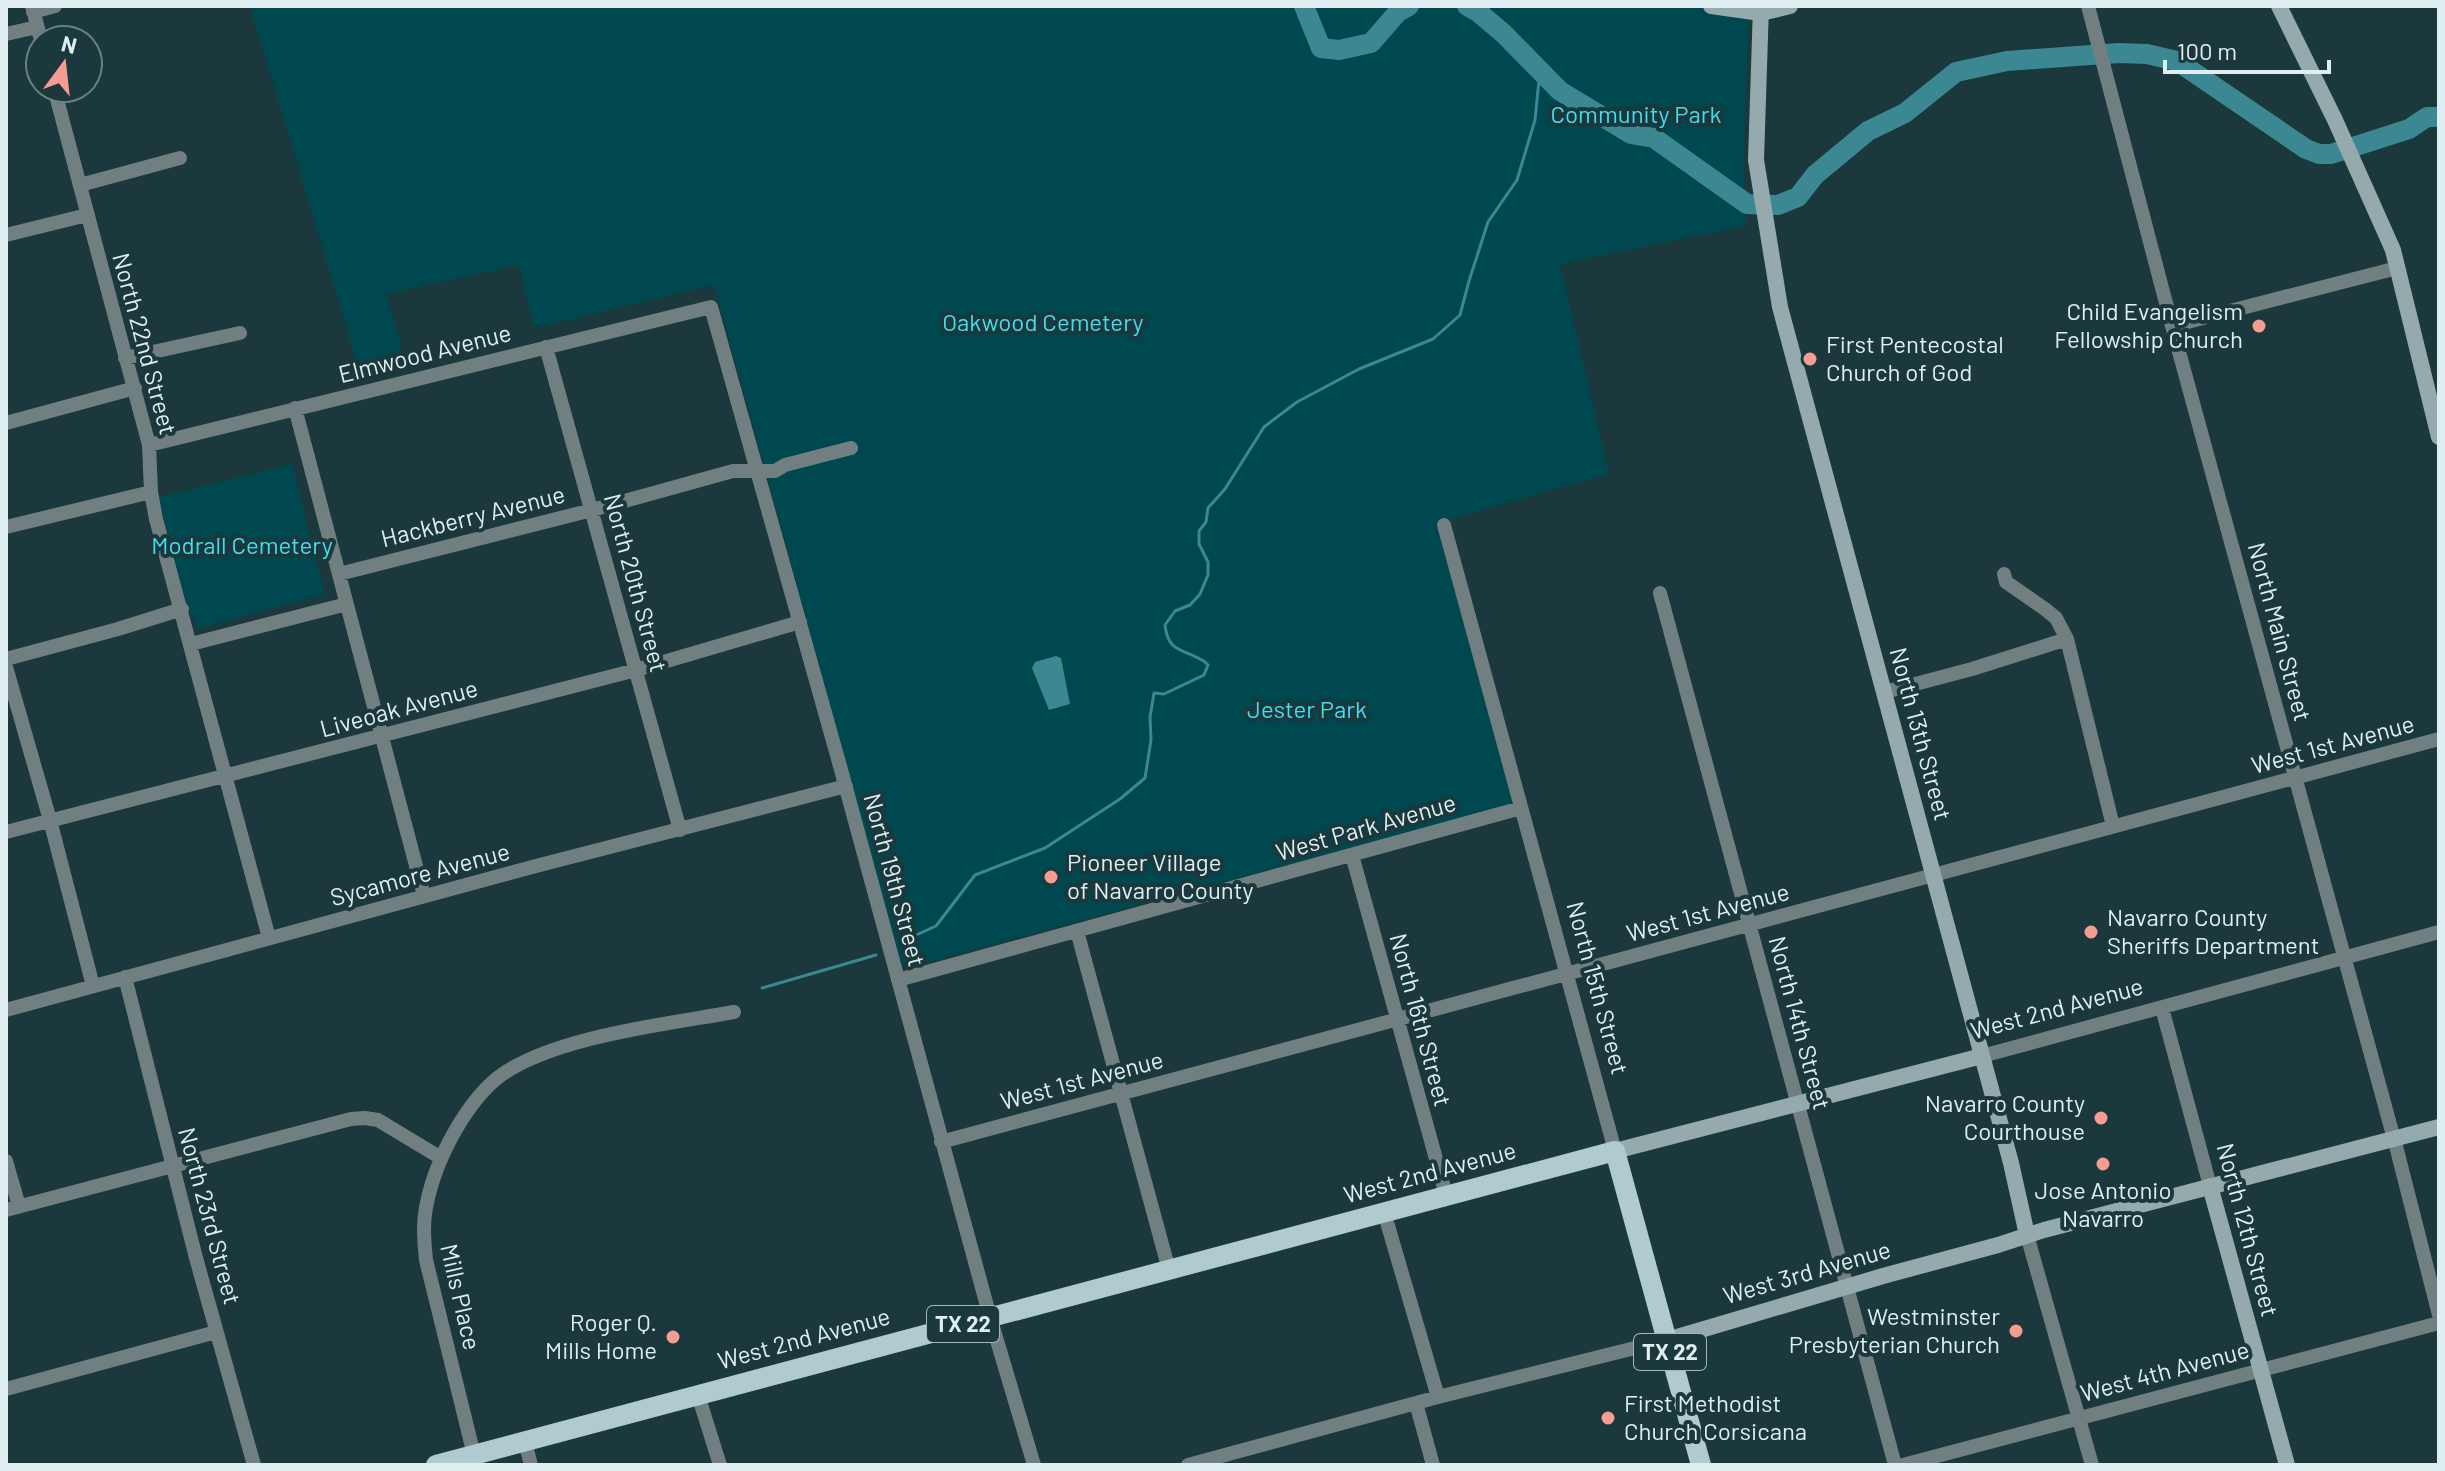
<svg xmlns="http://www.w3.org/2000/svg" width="2445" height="1471" font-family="Barlow,sans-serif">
	<rect width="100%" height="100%" fill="#1b383c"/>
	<path fill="#004850" d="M250 6H1749L1743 172 1746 226 1560 264 1609 474 1436 523 1515 803 903 969 714 285 534 328 519 265 387 294 406 366 362 379Z
		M292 464 325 594 197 629 180 585 159 497Z"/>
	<path fill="#3b8893" d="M1056 656 1061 658 1070 704 1049 710 1032 668 1035 662Z"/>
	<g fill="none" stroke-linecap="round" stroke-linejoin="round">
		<path stroke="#3b8893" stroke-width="3" d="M905 940 936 926 975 875 1045 848 1120 799 1145 778 1151 740 1150 717 1154 693 1164 694 1204 675 1208 665 1205 662C1184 648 1168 654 1165 625L1175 611 1190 605 1200 594 1208 575V562L1199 544V531L1206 522 1208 508 1225 489 1264 427 1297 402 1359 369 1433 339 1460 315 1469 281 1488 222 1517 180 1535 120 1540 70
			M762 988 876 955"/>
		<path stroke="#3b8893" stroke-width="20" d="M1304 6 1321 48 1339 50 1371 43 1398 12 1409 6
			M1467 6 1478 12 1503 33 1560 91 1631 134 1654 138 1747 204 1778 205 1798 197 1815 175 1868 131 1905 113 1956 72 2007 61 2119 53 2147 54 2177 61 2306 149 2319 154H2331L2409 129 2427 117H2439"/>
		<path stroke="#717f81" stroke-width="14" d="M32 6 41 40
			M2088 6 2172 326 2397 1150 2439 1315
			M33 12 55 6
			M6 34 37 27
			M54 88 149 445 151 492 156 519 269 938
			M80 185 180 158
			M6 235 87 215
			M2172 326 2397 268
			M546 347 680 830
			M125 358 240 333
			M295 408 424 896
			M6 423 135 388
			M149 445 711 307 840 766 990 1317 1034 1465
			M1444 525 1615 1151
			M6 527 151 492
			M339 574 592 510 733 471H775L785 465 851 448
			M2004 574 2006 582 2045 609 2056 618 2067 639 2113 826
			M1660 593 1895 1465
			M191 644 347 604
			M6 659 118 629 182 609
			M6 667 50 820 93 986
			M1885 692 1972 669 2067 639
			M6 832 636 670 800 622
			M1352 855 1446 1195
			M1077 931 1169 1270
			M125 977 196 1258 254 1465
			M898 980 1521 808
			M2162 1008 2210 1186
			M6 1010 536 866 846 786
			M1982 1056 2439 932
			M941 1142 2439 739
			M6 1161 19 1206
			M6 1210 351 1119 365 1118 378 1120 441 1158
			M1384 1212 1438 1397
			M2027 1235 2092 1465
			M6 1389 216 1332
			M698 1395 720 1465
			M1416 1403 1433 1465
			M525 1442 531 1465
			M474 1455 426 1260C425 1250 424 1239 424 1229 424 1201 436 1167 449 1142 461 1119 476 1096 496 1079 548 1037 668 1024 734 1012
			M1188 1465 1438 1397 1667 1340
			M1903 1465 2439 1323"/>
		<path stroke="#94aaad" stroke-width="16" d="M1711 6 1761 13 1790 6
			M1761 6 1756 160 1780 307 2011 1163 2027 1235
			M2279 6 2335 120 2393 250 2439 437
			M1615 1151 1982 1056
			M2210 1186 2287 1465
			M1667 1340 1883 1276 1998 1245 2044 1230 2439 1127"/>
		<path stroke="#afcbcf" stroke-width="20" d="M436 1465 1615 1151 1701 1465"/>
	</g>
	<g fill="#f59c93" stroke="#1b383c" stroke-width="3">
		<circle cx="2259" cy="326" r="8"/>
		<circle cx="1810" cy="359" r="8"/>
		<circle cx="1051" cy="877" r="8"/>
		<circle cx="2091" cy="932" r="8"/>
		<circle cx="2101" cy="1118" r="8"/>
		<circle cx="2103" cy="1164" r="8"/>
		<circle cx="2016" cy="1331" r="8"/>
		<circle cx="673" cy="1337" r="8"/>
		<circle cx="1608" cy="1418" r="8"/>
	</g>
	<g text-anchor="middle" stroke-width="8" stroke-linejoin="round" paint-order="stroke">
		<g fill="#1b383c" stroke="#a4b8bb" stroke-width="2">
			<rect x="927" y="1306" width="72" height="36" rx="6"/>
			<rect x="1634" y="1334" width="72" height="36" rx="6"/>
		</g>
		<g font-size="22" font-weight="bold" fill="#dfeff1">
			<text x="963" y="1332">TX 22</text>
			<text x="1670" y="1360">TX 22</text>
		</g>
		<g font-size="24" fill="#44ddf0" stroke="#1b383c">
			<text x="1636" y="123">Community Park</text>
			<text x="1043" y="331">Oakwood Cemetery</text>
			<text x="242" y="554">Modrall Cemetery</text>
			<text x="1307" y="718">Jester Park</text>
		</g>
		<g font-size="24" fill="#dfeff1" stroke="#1b383c" text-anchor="end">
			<text x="2243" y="320">Child Evangelism<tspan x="2243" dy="28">Fellowship Church</tspan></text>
			<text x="1826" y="353" text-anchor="start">First Pentecostal<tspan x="1826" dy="28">Church of God</tspan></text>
			<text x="1067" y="871" text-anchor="start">Pioneer Village<tspan x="1067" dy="28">of Navarro County</tspan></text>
			<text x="2107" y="926" text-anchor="start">Navarro County<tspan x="2107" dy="28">Sheriffs Department</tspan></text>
			<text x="2085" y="1112">Navarro County<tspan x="2085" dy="28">Courthouse</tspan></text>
			<text x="2103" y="1199" text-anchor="middle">Jose Antonio<tspan x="2103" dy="28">Navarro</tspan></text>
			<text x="2000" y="1325">Westminster<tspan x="2000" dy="28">Presbyterian Church</tspan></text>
			<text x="657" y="1331">Roger Q.<tspan x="657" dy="28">Mills Home</tspan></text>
			<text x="1624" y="1412" text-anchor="start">First Methodist<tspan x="1624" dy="28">Church Corsicana</tspan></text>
		</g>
		<g font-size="24" fill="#dfeff1" stroke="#1b383c">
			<text transform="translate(144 344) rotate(75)" y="8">North 22nd Street</text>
			<text transform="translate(425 354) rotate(-14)" y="8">Elmwood Avenue</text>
			<text transform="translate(473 517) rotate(-14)" y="8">Hackberry Avenue</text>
			<text transform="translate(635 583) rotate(75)" y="8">North 20th Street</text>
			<text transform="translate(2279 632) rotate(75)" y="8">North Main Street</text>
			<text transform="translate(399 709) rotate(-15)" y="8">Liveoak Avenue</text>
			<text transform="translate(1920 734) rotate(75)" y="8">North 13th Street</text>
			<text transform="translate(2333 745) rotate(-15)" y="8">West 1st Avenue</text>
			<text transform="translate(1366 828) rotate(-16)" y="8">West Park Avenue</text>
			<text transform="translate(420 875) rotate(-15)" y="8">Sycamore Avenue</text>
			<text transform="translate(894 880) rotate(75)" y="8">North 19th Street</text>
			<text transform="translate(1708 913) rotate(-15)" y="8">West 1st Avenue</text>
			<text transform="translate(1597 988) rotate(75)" y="8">North 15th Street</text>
			<text transform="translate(2057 1009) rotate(-15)" y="8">West 2nd Avenue</text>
			<text transform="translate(1420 1020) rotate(75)" y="8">North 16th Street</text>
			<text transform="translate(1799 1023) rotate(75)" y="8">North 14th Street</text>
			<text transform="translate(1082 1081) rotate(-15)" y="8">West 1st Avenue</text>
			<text transform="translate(1430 1173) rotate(-15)" y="8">West 2nd Avenue</text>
			<text transform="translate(209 1216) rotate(75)" y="8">North 23rd Street</text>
			<text transform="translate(2247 1230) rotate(75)" y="8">North 12th Street</text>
			<text transform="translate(1807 1273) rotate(-16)" y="8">West 3rd Avenue</text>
			<text transform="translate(460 1297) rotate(77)" y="8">Mills Place</text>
			<text transform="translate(804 1339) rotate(-15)" y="8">West 2nd Avenue</text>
			<text transform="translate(2165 1372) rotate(-15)" y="8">West 4th Avenue</text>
		</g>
	</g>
	<rect width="2445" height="1471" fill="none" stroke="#dfeff1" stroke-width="16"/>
	<g transform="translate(64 64) rotate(15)"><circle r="38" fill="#1b383c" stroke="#698184" stroke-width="2"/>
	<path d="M0-6L14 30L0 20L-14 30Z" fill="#f59c93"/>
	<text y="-12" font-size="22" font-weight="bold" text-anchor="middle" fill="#dfeff1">N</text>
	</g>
	<path d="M2165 60v12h164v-12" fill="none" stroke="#dfeff1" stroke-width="4"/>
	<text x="2177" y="60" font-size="24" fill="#dfeff1" stroke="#1b383c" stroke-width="6" paint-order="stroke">100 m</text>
</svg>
